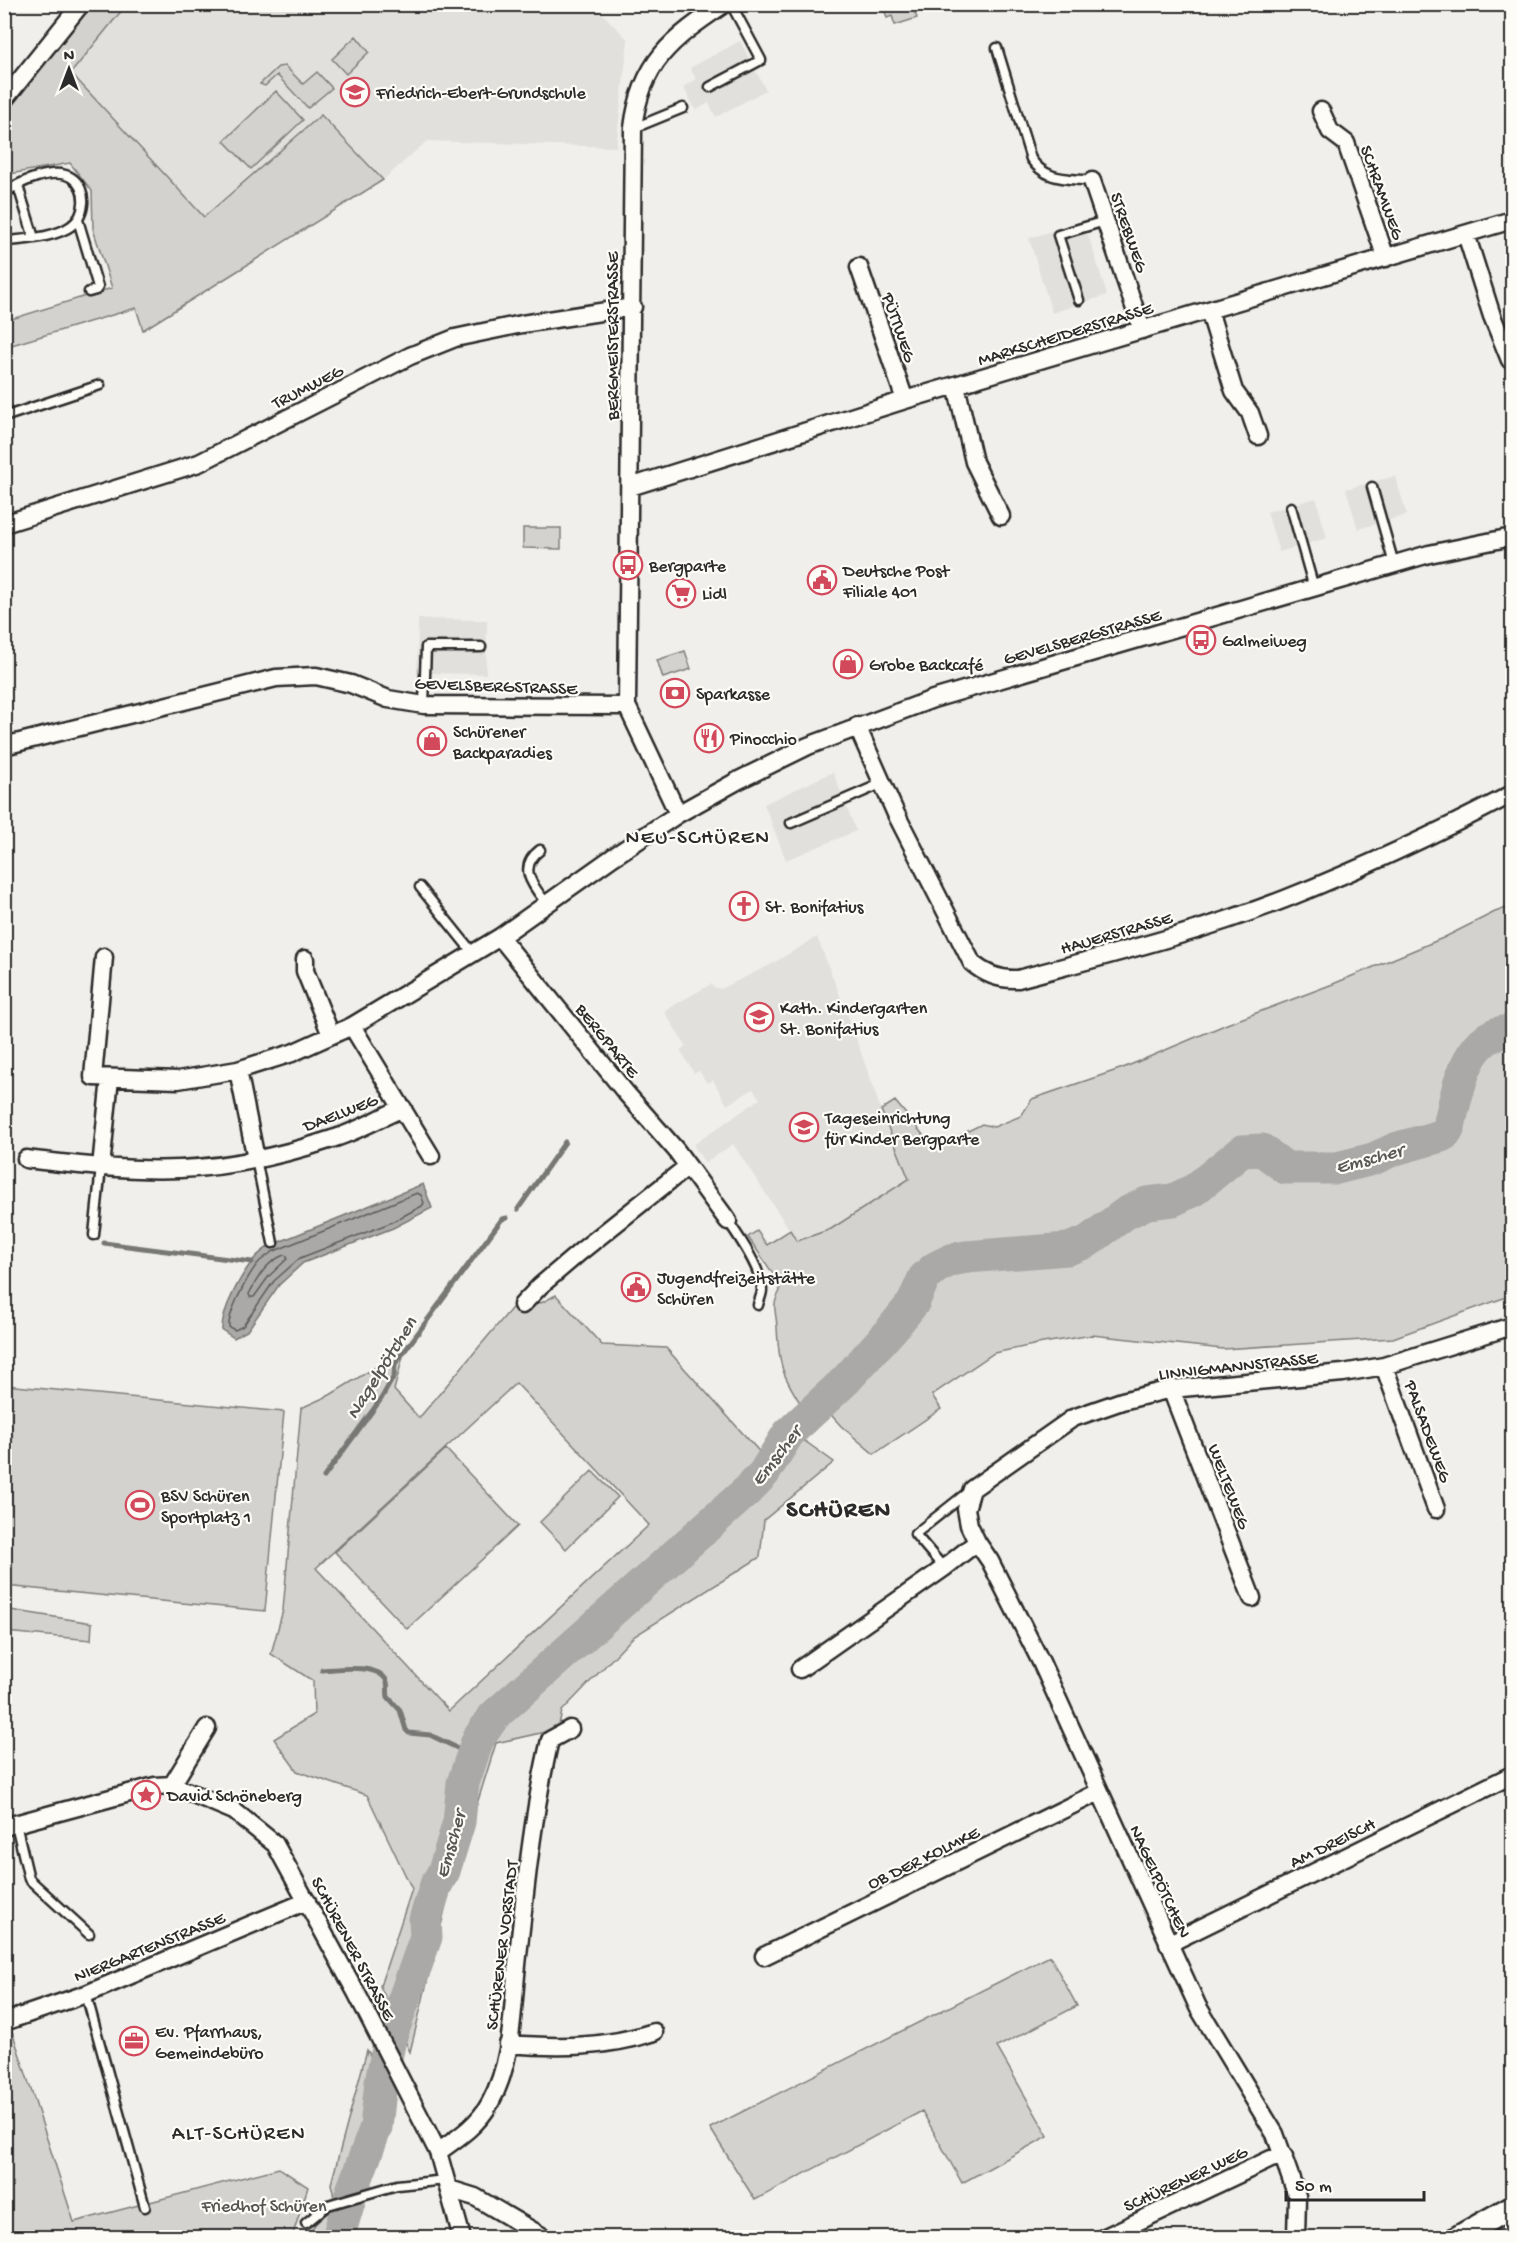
<svg xmlns="http://www.w3.org/2000/svg" width="1517" height="2242" font-family="'Gochi Hand',sans-serif">
	<rect width="100%" height="100%" fill="#f0efeb"/>
	<filter id="ink" filterUnits="userSpaceOnUse"><feTurbulence type="fractalNoise" baseFrequency=".0167" numOctaves="2"/><feDisplacementMap in="SourceGraphic" scale="12" xChannelSelector="R" yChannelSelector="G"/><feConvolveMatrix kernelMatrix="1 2 1 2 8 2 1 2 1" color-interpolation-filters="sRGB"/></filter>
	<g filter="url(#ink)">
		<path fill="#e1e0dc" d="M127 5H594L628 40 616 147 427 141 383 180 320 116 204 217 70 73Z
			M740 41 766 90 716 117 709 103 696 110 683 87 696 79 690 68Z
			M1084 221 1107 295 1052 313 1029 238Z
			M1395 476 1407 515 1358 529 1346 489Z
			M1316 498 1327 538 1279 552 1267 512Z
			M418 619 487 620 486 674 417 673Z
			M833 772 856 831 786 860 764 804Z
			M817 937 851 1024 881 1110 910 1178 831 1229 797 1241 733 1144 705 1163 693 1145 760 1099 753 1089 727 1105 713 1080 707 1083 699 1071 694 1073 680 1050 686 1046 664 1011 711 984 713 987 721 989 770 965Z"/>
		<path fill="#d3d2cf" stroke="#7f7e7d" stroke-width="1.5" fill-rule="evenodd" d="M127 4 71 73 204 217 321 115 383 180 143 330 136 308 5 347V321L112 288 93 229 92 191 70 163 10 174 5 180V114L91 5Z
			M883 5H912L917 18 895 25 892 16 887 18Z
			M356 36 369 52 346 74 332 59Z
			M285 66 303 84 317 72 332 88 308 108 277 75 265 86 260 84 278 67Z
			M276 91 303 120 251 169 224 141Z
			M523 528H561V549L523 548Z
			M685 651 691 669 663 678 657 660Z
			M1512 906V1295L1393 1338 1223 1349 1092 1335 1043 1343 994 1353 932 1395 941 1409 874 1454 841 1426 817 1399 804 1409C782 1375 779 1367 777 1327 776 1309 771 1307 780 1291L778 1281 748 1237 757 1231 767 1245 790 1230 797 1241 831 1229 909 1179 881 1110 895 1101 934 1148 982 1124 994 1127 1021 1116 1032 1099 1123 1068 1227 1024 1333 984 1443 938 1495 912Z
			M556 1295 602 1345 666 1348 766 1459 788 1429 834 1462 764 1520 760 1557 633 1637 562 1711 558 1729 496 1743 448 1897 410 2052 380 1986 412 1889 367 1795 297 1771 274 1739 314 1714 313 1681 271 1654 283 1610 301 1408 330 1395 405 1349 394 1390 419 1418 522 1296 541 1303ZM516 1383 649 1525 449 1711 316 1568Z
			M5 1385 284 1412 265 1611 5 1586Z
			M446 1449 518 1526 407 1629 335 1552Z
			M592 1471 618 1497 566 1549 540 1522Z
			M4 1609 92 1623 91 1640 5 1632Z
			M1050 1956 1077 2006 997 2047 1048 2136 962 2183 922 2111 755 2200 710 2128Z
			M12 2031 74 2222 279 2168 308 2187 292 2237H5L4 2034Z
			M367 2050 386 2082 378 2134 361 2190 355 2237 308 2238C315 2213 342 2216 331 2184Z"/>
		<path fill="#aaa9a7" stroke="#777775" stroke-width="1.5" d="M423 1184 432 1208 393 1228 303 1263 279 1285 247 1331 234 1338 222 1330C221 1311 241 1275 254 1259 258 1254 264 1250 269 1246Z"/>
		<g fill="none" stroke-linecap="round" stroke-linejoin="round">
			<path stroke="#5e5d5d" stroke-width="1.5" d="M417 1193 421 1195 424 1203 422 1206 390 1223 300 1258 274 1281 243 1326 235 1330 229 1327C227 1314 250 1271 260 1261 264 1258 268 1255 272 1252Z
				M284 1255 287 1256V1259L269 1276 254 1297H250L249 1294C258 1277 266 1262 284 1255Z"/>
			<path stroke="#777775" stroke-width="5" d="M518 1209 565 1142
				M104 1243 252 1262
				M324 1477 381 1399 394 1376 395 1364 502 1219 507 1218
				M322 1670C337 1669 380 1663 387 1682 388 1685 387 1693 388 1697L400 1710 406 1730 409 1733 430 1735 472 1755"/>
			<path stroke="#aaa9a7" stroke-width="33" d="M338 2238 352 2191 376 2127 381 2082 390 2039 426 1937 425 1920 436 1885 444 1871 459 1822 463 1783 478 1739 494 1716 748 1490 764 1473 788 1434 846 1380 891 1330 913 1303 924 1278 935 1268 951 1260 966 1257 1068 1249 1087 1242 1126 1213 1147 1203 1173 1200 1194 1190 1242 1151 1262 1150 1286 1168H1337L1373 1159 1395 1149 1441 1136 1446 1133 1449 1127C1457 1092 1466 1031 1512 1031"/>
			<g stroke="#2b2b2b" stroke-width="13">
				<path id="service" d="M997 48 1031 159C1046 181 1066 178 1092 181
					M710 87 761 60 731 4
					M634 128 683 108
					M18 186 34 238
					M4 194C18 182 55 166 72 178 88 189 86 216 71 226 56 237 23 240 4 241
					M78 220 98 287 96 290 89 292
					M1079 300 1058 235 1105 221
					M4 417 100 385
					M1372 487 1394 564
					M1291 507 1314 588
					M424 705 426 647H481
					M791 823 883 783
					M540 850C516 868 534 887 547 904
					M420 887 473 953
					M256 1159 273 1243
					M728 1221C739 1237 762 1270 762 1290 762 1295 759 1300 758 1305
					M94 1235 101 1167
					M944 1568 915 1534 968 1492
					M16 1824 29 1879 89 1934
					M86 1994 145 2207
					M306 2223 328 2205 397 2185 446 2180"/>
			</g>
			<g stroke="#2b2b2b" stroke-width="21">
				<path id="minor" d="M4 100 81 4
					M1321 111 1330 131 1346 143 1386 258
					M1092 181 1142 330
					M1466 234 1492 316 1510 360
					M859 267 905 400
					M1209 310 1234 391 1250 413 1258 436
					M956 385 974 462 1001 516
					M630 487 905 400 1512 220
					M4 524 199 463 410 356 455 338 522 324 633 307
					M857 726 896 814 972 963C986 975 1000 980 1018 979 1108 955 1198 933 1285 899 1363 868 1438 833 1512 794
					M4 746 276 678 316 676 351 684 388 699 424 705 627 706
					M678 814 627 706 633 128C641 62 672 39 724 4
					M500 937 626 1093 676 1150 728 1221
					M104 957 93 1077 178 1080 238 1070 292 1053 352 1026 500 937 613 857 678 814 739 780 808 746 933 699 1429 554 1512 537
					M305 959V971L331 1035
					M352 1026 431 1156
					M238 1070 256 1159
					M26 1159C77 1165 128 1171 180 1169 231 1167 284 1155 332 1139 356 1132 379 1118 403 1108
					M101 1167 110 1078
					M522 1305 540 1286 580 1252 688 1166
					M1384 1366 1436 1509
					M1171 1389 1252 1598
					M800 1669 944 1568 977 1542
					M172 1785 207 1728
					M4 1827 155 1786 172 1785 234 1811 275 1844 357 1994 438 2152 462 2238
					M1168 1944 1512 1775
					M764 1956 1099 1792
					M4 2022 86 1994 307 1901
					M508 2044C559 2048 606 2048 654 2032
					M438 2152C458 2138 478 2125 490 2103 513 2062 512 2010 517 1965 525 1892 533 1811 550 1740L570 1729
					M449 2189 475 2197 545 2238
					M1103 2238 1271 2159 1284 2156
					M1296 2238 1297 2196 1275 2134 1198 2007 1041 1662 990 1561 977 1542 969 1525 966 1509 972 1489 1073 1418 1122 1401 1171 1389 1343 1373 1384 1366 1512 1326"/>
			</g>
			<g stroke="#2b2b2b" stroke-width="27">
				<path id="secondary" d="M1457 2238 1512 2207"/>
			</g>
			<use href="#service" stroke="#fdfcf7" stroke-width="8"/>
			<use href="#minor" stroke="#fdfcf7" stroke-width="16"/>
			<use href="#secondary" stroke="#fdfcf7" stroke-width="22"/>
		</g>
	</g>
	<defs>
		<g id="school-ring" transform="scale(1.5)"><circle r="9.5" fill="#fdfcf7" stroke="#d1495b" stroke-width="1.5"/><path d="M0-5L7-2L0 1L-7-2ZM-4 1L0 2.5L4 1V4Q0 6-4 4Z" fill="#d1495b"/></g>
		<g id="bus-ring" transform="scale(1.5)"><circle r="9.5" fill="#fdfcf7" stroke="#d1495b" stroke-width="1.5"/><path d="M-5-6H5V4H4V6H2V4H-2V6H-4V4H-5ZM-3.5-4V0h7V-4ZM-3.5 1.2v1.5H-2V1.2ZM2 1.2v1.5H3.5V1.2Z" fill="#d1495b"/></g>
		<g id="civic-ring" transform="scale(1.5)"><circle r="9.5" fill="#fdfcf7" stroke="#d1495b" stroke-width="1.5"/><path d="M-.6-6.5H3V-4.5H.6V-3L4-1V1h2V6H-6V1h2V-1L-.6-3ZM-1.2 2.5V6h2.4V2.5Z" fill="#d1495b"/></g>
		<g id="supermarket-ring" transform="scale(1.5)"><circle r="9.5" fill="#fdfcf7" stroke="#d1495b" stroke-width="1.5"/><path d="M-6-5.5h2.5l.6 2H6L4.5 2H-2.5L-4.4-4H-6ZM-1.5 3.2a1.3 1.3 0 1 0 .1 0ZM3 3.2a1.3 1.3 0 1 0 .1 0Z" fill="#d1495b"/></g>
		<g id="shop-ring" transform="scale(1.5)"><circle r="9.5" fill="#fdfcf7" stroke="#d1495b" stroke-width="1.5"/><path d="M-5-2.5h2.3a2.7 3.5 0 0 1 5.4 0H5L5.5 6h-11ZM-1.5-2.5h3a1.5 2.3 0 0 0-3 0Z" fill="#d1495b"/></g>
		<g id="bank-ring" transform="scale(1.5)"><circle r="9.5" fill="#fdfcf7" stroke="#d1495b" stroke-width="1.5"/><path d="M-6-4H6V4H-6ZM0-2.3a2.3 2.3 0 1 0 0 4.6a2.3 2.3 0 1 0 0-4.6Z" fill="#d1495b"/></g>
		<g id="restaurant-ring" transform="scale(1.5)"><circle r="9.5" fill="#fdfcf7" stroke="#d1495b" stroke-width="1.5"/><path d="M-5-6h1v4h1v-4h1v4h1v-4h1v5L-1.5 .5V6h-2V.5L-5-1ZM5-6V6H3V1.5H1.5Q1.5-4 5-6Z" fill="#d1495b"/></g>
		<g id="church-ring" transform="scale(1.5)"><circle r="9.5" fill="#fdfcf7" stroke="#d1495b" stroke-width="1.5"/><path d="M-1.2-6h2.4v3.5h3.3v2.4h-3.3V6h-2.4V-.1h-3.3v-2.4h3.3Z" fill="#d1495b"/></g>
		<g id="stadium-ring" transform="scale(1.5)"><circle r="9.5" fill="#fdfcf7" stroke="#d1495b" stroke-width="1.5"/><path d="M0-5a6.5 5 0 1 0 0 10a6.5 5 0 1 0 0-10ZM-3.5-1.8h7v3.6h-7Z" fill="#d1495b"/></g>
		<g id="sight-ring" transform="scale(1.5)"><circle r="9.5" fill="#fdfcf7" stroke="#d1495b" stroke-width="1.5"/><path d="M0-6L1.8-2.2L6-1.7L2.9 1.2L3.7 5.4L0 3.3L-3.7 5.4L-2.9 1.2L-6-1.7L-1.8-2.2Z" fill="#d1495b"/></g>
		<g id="office-ring" transform="scale(1.5)"><circle r="9.5" fill="#fdfcf7" stroke="#d1495b" stroke-width="1.5"/><path d="M-6-3h4V-5.5h4V-3h4V5H-6ZM-1-4.5V-3h2v-1.5ZM-6 0V1H6V0Z" fill="#d1495b"/></g>
	</defs>
	<g fill-rule="evenodd">
		<use href="#school-ring" x="355" y="92"/>
		<use href="#bus-ring" x="628" y="565"/>
		<use href="#civic-ring" x="822" y="580"/>
		<use href="#supermarket-ring" x="681" y="593"/>
		<use href="#bus-ring" x="1201" y="640"/>
		<use href="#shop-ring" x="848" y="664"/>
		<use href="#bank-ring" x="675" y="693"/>
		<use href="#restaurant-ring" x="709" y="738"/>
		<use href="#shop-ring" x="432" y="741"/>
		<use href="#church-ring" x="744" y="906"/>
		<use href="#school-ring" x="759" y="1017"/>
		<use href="#school-ring" x="804" y="1127"/>
		<use href="#civic-ring" x="636" y="1287"/>
		<use href="#stadium-ring" x="140" y="1505"/>
		<use href="#sight-ring" x="146" y="1795"/>
		<use href="#office-ring" x="134" y="2041"/>
	</g>
	<g text-anchor="middle" stroke-width="4.5" stroke-linejoin="round" paint-order="stroke">
		<g font-size="18" fill="#2b2b2b" stroke="#fdfcf7" text-anchor="start">
			<text x="376" y="98">Friedrich-Ebert-Grundschule</text>
			<text x="649" y="571">Bergparte</text>
			<text x="843" y="576">Deutsche Post<tspan x="843" dy="21">Filiale 401</tspan></text>
			<text x="702" y="599">Lidl</text>
			<text x="1222" y="646">Galmeiweg</text>
			<text x="869" y="670">Grobe Backcafé</text>
			<text x="696" y="699">Sparkasse</text>
			<text x="453" y="737">Schürener<tspan x="453" dy="21">Backparadies</tspan></text>
			<text x="730" y="744">Pinocchio</text>
			<text x="765" y="912">St. Bonifatius</text>
			<text x="780" y="1013">Kath. Kindergarten<tspan x="780" dy="21">St. Bonifatius</tspan></text>
			<text x="825" y="1123">Tageseinrichtung<tspan x="825" dy="21">für Kinder Bergparte</tspan></text>
			<text x="657" y="1283">Jugendfreizeitstätte<tspan x="657" dy="21">Schüren</tspan></text>
			<text x="161" y="1501">BSV Schüren<tspan x="161" dy="21">Sportplatz 1</tspan></text>
			<text x="167" y="1801">David Schöneberg</text>
			<text x="155" y="2037">Ev. Pfarrhaus,<tspan x="155" dy="21">Gemeindebüro</tspan></text>
		</g>
		<g font-size="18" fill="#2b2b2b" stroke="#fdfcf7">
			<text transform="translate(1383 192) rotate(70)" y="6">SCHRAMWEG</text>
			<text transform="translate(1130 232) rotate(71)" y="6">STREBWEG</text>
			<text transform="translate(900 327) rotate(71)" y="6">PÜTTWEG</text>
			<text transform="translate(1065 333) rotate(-17)" y="6">MARKSCHEIDERSTRASSE</text>
			<text transform="translate(612 336) rotate(-90)" y="6">BERGMEISTERSTRASSE</text>
			<text transform="translate(307 386) rotate(-27)" y="6">TRUMWEG</text>
			<text transform="translate(1082 636) rotate(-16)" y="6">GEVELSBERGSTRASSE</text>
			<text transform="translate(496 685) rotate(2)" y="6">GEVELSBERGSTRASSE</text>
			<text transform="translate(1116 932) rotate(-16)" y="6">HAUERSTRASSE</text>
			<text transform="translate(608 1040) rotate(51)" y="6">BERGPARTE</text>
			<text transform="translate(340 1112) rotate(-21)" y="6">DAELWEG</text>
			<text transform="translate(1238 1365) rotate(-6)" y="6">LINNIGMANNSTRASSE</text>
			<text transform="translate(1429 1431) rotate(70)" y="6">PALSADEWEG</text>
			<text transform="translate(1230 1486) rotate(69)" y="6">WELTEWEG</text>
			<text transform="translate(1332 1842) rotate(-26)" y="6">AM DREISCH</text>
			<text transform="translate(923 1857) rotate(-26)" y="6">OB DER KOLMKE</text>
			<text transform="translate(1161 1881) rotate(65)" y="6">NAGELPÖTCHEN</text>
			<text transform="translate(501 1945) rotate(-83)" y="6">SCHÜRENER VORSTADT</text>
			<text transform="translate(149 1946) rotate(-22)" y="6">NIERGARTENSTRASSE</text>
			<text transform="translate(354 1948) rotate(62)" y="6">SCHÜRENER STRASSE</text>
			<text transform="translate(1185 2178) rotate(-25)" y="6">SCHÜRENER WEG</text>
		</g>
		<g font-size="18" fill="#555554" stroke="#fdfcf7">
			<text x="264" y="2211">Friedhof Schüren</text>
		</g>
		<g font-size="20" font-style="italic" fill="#575756" stroke="#fdfcf7">
			<text transform="translate(1369 1157) rotate(-15)" y="7">Emscher</text>
			<text transform="translate(380 1367) rotate(-58)" y="7">Nagelpötchen</text>
			<text transform="translate(775 1455) rotate(-52)" y="7">Emscher</text>
			<text transform="translate(449 1844) rotate(-74)" y="7">Emscher</text>
		</g>
		<g font-size="21" letter-spacing="1.5" fill="#2b2b2b" stroke="#fdfcf7">
			<text x="698" y="843">NEU-SCHÜREN</text>
			<text x="239" y="2139">ALT-SCHÜREN</text>
		</g>
		<g font-size="24" font-weight="bold" letter-spacing="1.5" fill="#2b2b2b" stroke="#fdfcf7">
			<text x="839" y="1516">SCHÜREN</text>
		</g>
	</g>
	<rect width="1517" height="2242" fill="none" stroke="#fdfcf7" stroke-width="24"/>
	<rect x="12" y="12" width="1493" height="2218" fill="none" stroke="#2b2b2b" stroke-width="2" filter="url(#ink)"/>
	<g transform="translate(69 69)" stroke="#fdfcf7" stroke-width="4.5" paint-order="stroke">
	<path d="M0-4.5L10 22L0 15L-10 22Z" fill="#2b2b2b"/>
	<text y="-9" font-size="16" font-weight="bold" text-anchor="middle" fill="#2b2b2b">N</text>
	</g>
	<path d="M1286 2191v9h138v-9" fill="none" stroke="#2b2b2b" stroke-width="3"/>
	<text x="1295" y="2191" font-size="18" fill="#2b2b2b" stroke="#fdfcf7" stroke-width="4.5" paint-order="stroke">50 m</text>
</svg>
